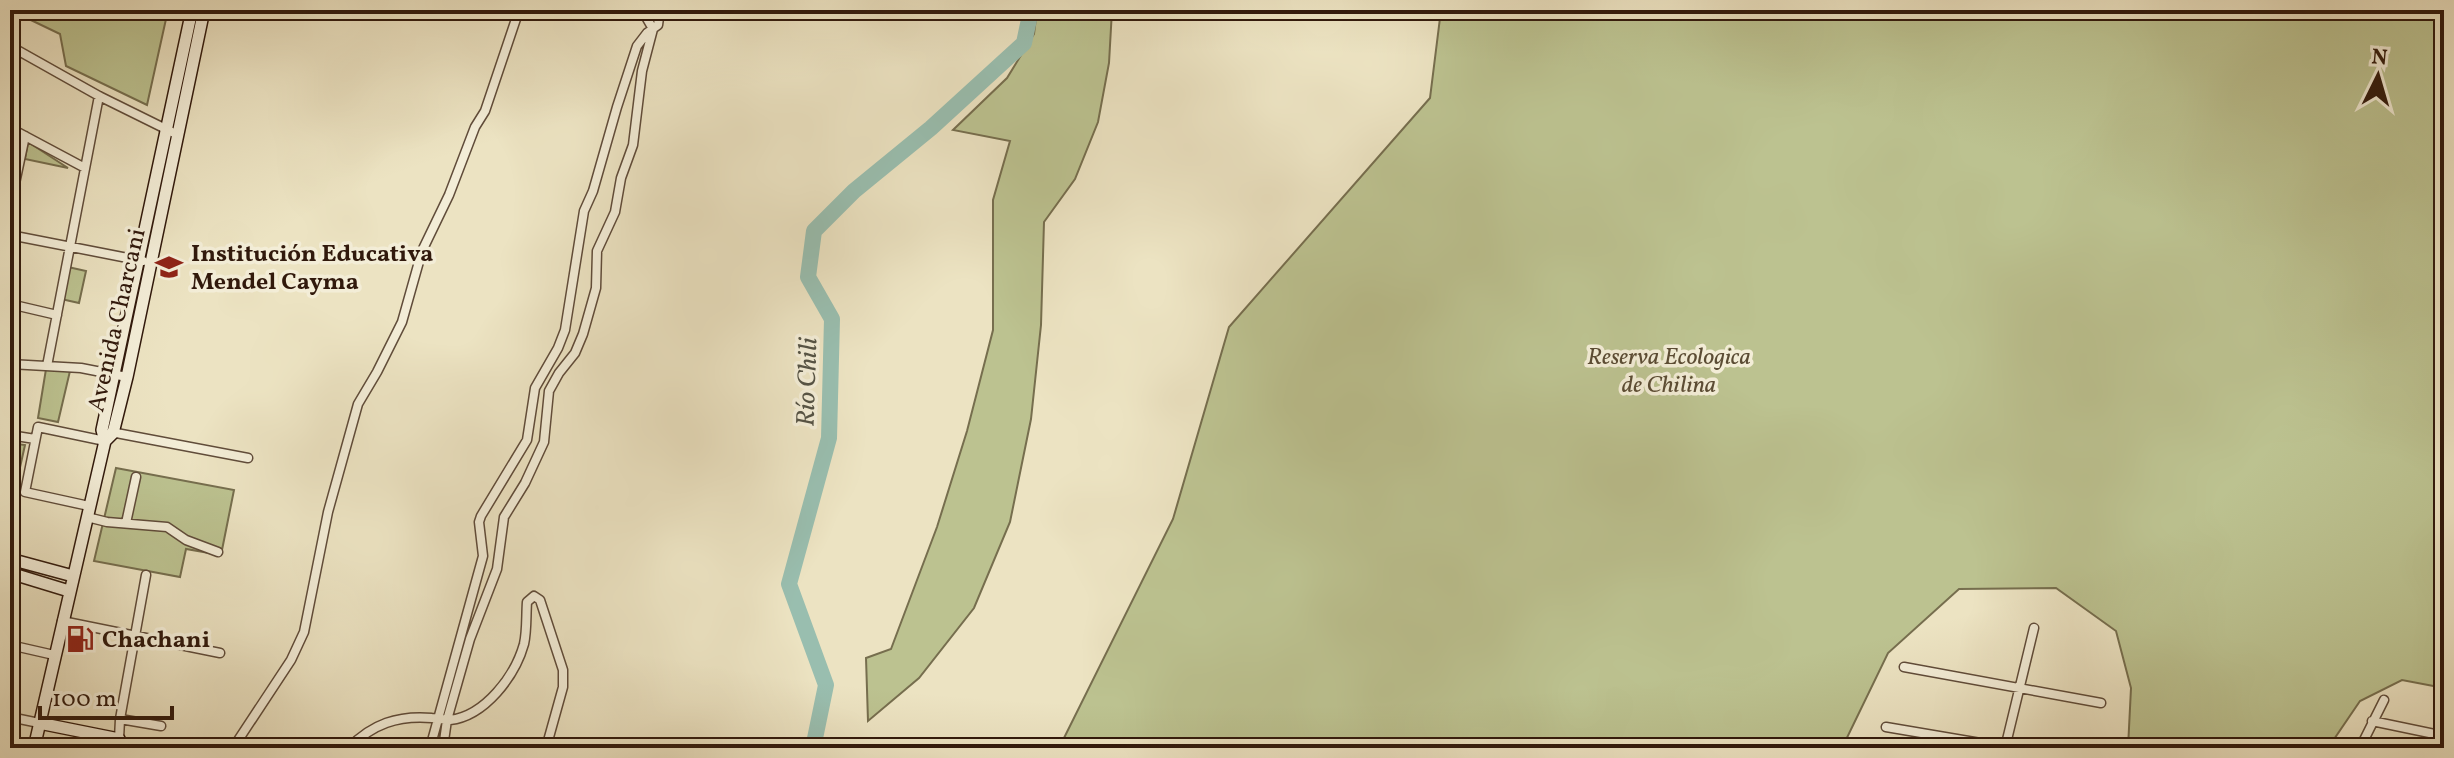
<svg xmlns="http://www.w3.org/2000/svg" width="2454" height="758" font-family="Vollkorn,serif">
	<rect width="100%" height="100%" fill="#ece3c2"/>
	<filter id="stains"><feTurbulence type="fractalNoise" baseFrequency=".0025" numOctaves="4"/><feColorMatrix values="0 0 0 0 .2 0 0 0 0 .09 0 0 0 0 .02 0 0 0 .5 -.17"/></filter>
	<radialGradient id="worn" r=".72"><stop offset=".6" stop-color="#630" stop-opacity="0"/><stop offset="1" stop-color="#630" stop-opacity=".3"/></radialGradient>
	<path fill="#bcc290" stroke="#766e4e" stroke-width="2" d="M10 10H168L147 105 66 66 60 34Z
		M1037 10H1112L1109 63 1098 122 1075 179 1044 222 1041 325 1031 419 1010 522 974 608 919 678 868 721 866 658 891 649 937 527 967 431 993 330V200L1010 141 953 130 1007 78 1034 34Z
		M1441 10H2444V688L2402 680 2360 701 2328 748H2128L2131 688 2116 631 2056 588 1959 589 1888 653 1842 748H1059L1173 519 1229 327 1430 98Z
		M28 142 68 168 25 159Z
		M68 267 86 271 79 303 61 299Z
		M46 369 70 371 58 422 38 418Z
		M10 443 25 445 10 512Z
		M116 468 234 490 221 555 186 549 180 577 94 561Z"/>
	<g fill="none" stroke-linecap="round" stroke-linejoin="round">
		<path stroke="#99beaf" stroke-width="16" d="M813 748 826 685 789 584 829 438 832 319 808 277 814 231 854 191 931 128 1024 43 1031 10"/>
		<g stroke="#604c3a" stroke-width="11">
			<path id="minor" d="M10 46 99 96 178 135
				M10 128 85 168
				M10 207 25 136
				M10 235 143 261
				M10 304 57 315
				M10 364 81 368 127 377
				M47 366 99 96
				M111 432 248 458
				M10 435 35 439
				M89 506 25 492 38 427 105 441
				M87 517 107 522 167 527 186 540 218 552
				M126 523 136 477
				M62 621 220 653
				M10 645 54 655
				M1904 667 2101 703
				M10 717 39 723
				M120 719 161 726
				M2372 721 2444 736
				M1886 727 2010 748
				M119 739 120 719 146 575
				M233 748 291 660 304 632 328 512 358 404 377 372 402 322 422 251 449 195 475 127 485 111 519 10
				M349 748C372 724 398 715 432 718 438 718 444 720 450 720 485 716 515 676 524 644 527 631 526 615 527 602L534 596 540 600 563 670V687L546 748
				M430 748 483 556 479 522 481 516 527 440 535 388 558 348 565 330 584 211 593 191 617 107 637 46 647 33 658 25 660 10
				M443 748 447 720 470 639 497 569 504 517 525 483 544 442 549 391 559 373 575 353 583 334 596 288 597 251 615 212 621 178 633 145 642 71 653 29 642 10
				M2005 748 2034 628
				M2360 748 2384 700"/>
		</g>
		<g stroke="#31190c" stroke-width="14">
			<path id="secondary" d="M105 441 113 433 127 377 204 10
				M10 559 73 576
				M10 573 69 591
				M39 723 119 739 117 748
				M34 748 105 441 102 430 192 10"/>
		</g>
		<use href="#minor" stroke="#f3edd7" stroke-width="8"/>
		<use href="#secondary" stroke="#f3edd7" stroke-width="11"/>
	</g>
	<defs>
		<g id="school-bare" transform="scale(2.16)"><path d="M0-5L7-2L0 1L-7-2ZM-4 1L0 2.5L4 1V4Q0 6-4 4Z" fill="#8f2418" stroke="#f3edd7" stroke-width="2.5" paint-order="stroke"/></g>
		<g id="fuel-bare" transform="scale(2.16)"><path d="M-5.5-6h7V0h2V4h1.3V-2.5L3-4.5l.8-.8L6-3V5H2.5V1h-1V6h-7ZM-4.2-4.7v3.2H.2V-4.7Z" fill="#8f2418" stroke="#f3edd7" stroke-width="2.5" paint-order="stroke"/></g>
	</defs>
	<g fill-rule="evenodd">
		<use href="#school-bare" x="169" y="267"/>
		<use href="#fuel-bare" x="80" y="639"/>
	</g>
	<g text-anchor="middle" stroke-width="7" stroke-linejoin="round" paint-order="stroke">
		<g font-size="24" font-weight="bold" fill="#31190c" stroke="#f3edd7" text-anchor="start">
			<text x="191" y="261">Institución Educativa<tspan x="191" dy="28">Mendel Cayma</tspan></text>
			<text x="102" y="647">Chachani</text>
		</g>
		<g font-size="24" fill="#31190c" stroke="#f3edd7">
			<text transform="translate(116 320) rotate(-77)" y="8">Avenida Charcani</text>
		</g>
		<g font-size="24" font-style="italic" fill="#5b4c34" stroke="#f3edd7">
			<text x="1669" y="364">Reserva Ecologica<tspan x="1669" dy="28">de Chilina</tspan></text>
		</g>
		<g font-size="26" font-style="italic" fill="#555345" stroke="#f3edd7">
			<text transform="translate(806 382) rotate(-88)" y="9">Río Chili</text>
		</g>
	</g>
	<rect width="2454" height="758" fill="none" stroke="#ece3c2" stroke-width="40"/>
	<rect x="12" y="12" width="2430" height="734" fill="none" stroke="#31190c" stroke-width="4"/>
	<rect x="20" y="20" width="2414" height="718" fill="none" stroke="#31190c" stroke-width="2"/>
	<g transform="translate(2378 76) rotate(5)" stroke="#f3edd7" stroke-width="6" paint-order="stroke">
	<path d="M0-6L14 30L0 20L-14 30Z" fill="#31190c"/>
	<text y="-12" font-size="22" font-weight="bold" text-anchor="middle" fill="#31190c">N</text>
	</g>
	<path d="M40 706v12h132v-12" fill="none" stroke="#31190c" stroke-width="4"/>
	<text x="52" y="706" font-size="24" fill="#31190c" stroke="#f3edd7" stroke-width="6" paint-order="stroke">100 m</text>
	<rect width="100%" height="100%" filter="url(#stains)"/>
	<rect width="100%" height="100%" fill="url(#worn)"/>
</svg>
